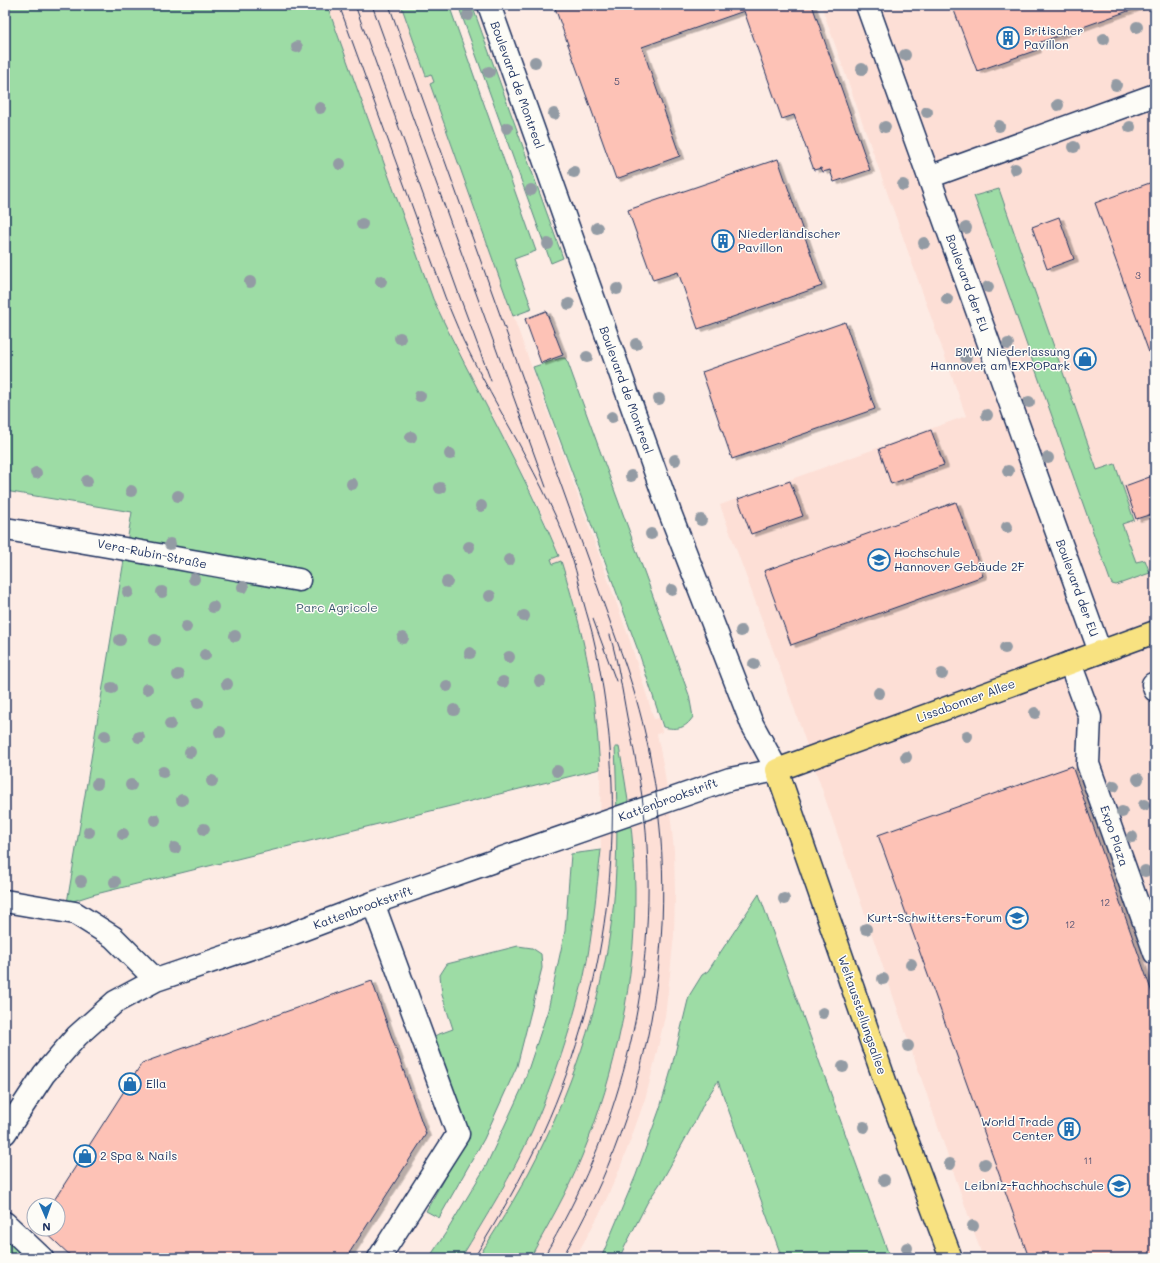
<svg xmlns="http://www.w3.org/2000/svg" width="1160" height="1263" font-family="Mali,sans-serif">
	<defs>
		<filter id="shadow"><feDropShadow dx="4.5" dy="2.5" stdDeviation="0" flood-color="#0004"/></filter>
	</defs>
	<rect width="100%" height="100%" fill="#fdebe4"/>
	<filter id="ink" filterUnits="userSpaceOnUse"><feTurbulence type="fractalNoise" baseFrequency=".025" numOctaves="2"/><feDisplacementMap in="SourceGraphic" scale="8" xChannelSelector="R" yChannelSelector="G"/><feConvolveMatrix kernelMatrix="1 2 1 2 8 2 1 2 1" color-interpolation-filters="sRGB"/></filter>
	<g filter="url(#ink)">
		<path fill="#fddfd6" d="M327 5H401L426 76 431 74 434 82 430 85 629 638 654 719 659 718 662 732 657 734 664 769 670 811 674 851 675 893 674 935 670 974 665 1016 656 1056 646 1096 632 1136 618 1173 601 1211 575 1258H461L488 1214 531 1132 548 1094 562 1054 574 1014 597 893 601 850 600 769 597 728 592 687 584 646 575 606 561 562 553 564 551 559 559 556 544 519 526 481 454 344 433 299Z
			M821 5H1155V1258H983L791 699 720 505 966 416Z"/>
		<path fill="#9ddca5" stroke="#5c8682" d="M5 5H327L433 299C473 386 523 468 559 556L551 559 553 564 561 561C574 602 585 644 592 686 596 713 598 741 600 769L92 895 67 903 132 512 5 491Z
			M401 5H449L536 251 514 259 532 309 513 316 430 84 434 82 431 74 426 76Z
			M458 5H472L563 258 551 263Z
			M999 189 1097 470 1115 464 1134 520 1122 524 1136 562 1145 560 1150 573 1116 585 1112 584 1110 580 974 196Z
			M561 358H565L568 363 689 695 693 717C685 729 677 730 663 727L639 653 533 367Z
			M615 747H619C628 793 634 841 635 888 636 978 616 1073 582 1156 568 1191 548 1225 530 1258H478C502 1220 525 1183 544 1142 582 1063 609 974 615 887 618 840 617 794 615 747Z
			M601 850C596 892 593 934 584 976 571 1029 554 1081 532 1131 512 1175 486 1217 461 1258H429L447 1231 486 1166 522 1088 548 1010 565 931 571 854Z
			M759 894 890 1258H782L718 1081 705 1101 694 1123 663 1179 647 1203 619 1258H601L636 1175 660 1108 670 1074 689 996 702 975 708 971Z
			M518 946 532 948 541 954 542 968 517 1066 484 1139 439 1218 426 1211 466 1139 431 1037 453 1029 442 995 440 975 447 964Z
			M5 1223 46 1258H5Z"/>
		<path fill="#fdc2b6" stroke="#1b2f5e" filter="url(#shadow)" d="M554 5H812L870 170 834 182 830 170 823 172 821 168 814 170 794 115 782 119 744 11 642 47 680 156 616 179Z
			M952 5H1145L1035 44 1037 50 977 71Z
			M778 159 822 286 698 329 678 272 653 280 628 210Z
			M1155 181V369L1095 203Z
			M1059 217 1074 259 1047 269 1032 227Z
			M546 311 563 355 541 363 525 319Z
			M845 322 875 409 732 459 702 372Z
			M931 430 944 465 891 484 879 449Z
			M1155 475V513L1136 519 1125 486Z
			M790 481 803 516 751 534 738 499Z
			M956 502 983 576 791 645 764 571Z
			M1072 766 1155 1001V1258H1029L878 835Z
			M372 981 426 1134 346 1258H73L42 1229H58V1205H51L142 1063Z"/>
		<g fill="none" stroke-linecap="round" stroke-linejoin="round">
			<g stroke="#1b2f5e" stroke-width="25">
				<path id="minor" d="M867 5 1100 652
					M929 177 1155 95
					M5 529C103 544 201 563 299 580
					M1070 663 1090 717 1088 764 1155 953
					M1153 684 1155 690
					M5 901 75 913 113 937 156 980
					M373 903 458 1134 379 1258
					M5 1133 44 1074 77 1036 115 1002 156 980 278 939 373 903 730 779 777 770 752 724 670 513 489 5
					M5 1223 42 1258"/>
			</g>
			<g stroke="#1b2f5e" stroke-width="25">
				<path id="major" d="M951 1258 886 1084 777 770 1155 632"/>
			</g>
			<use href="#minor" stroke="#fdfcf7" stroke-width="22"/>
			<use href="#major" stroke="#f8e281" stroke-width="22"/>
			<path stroke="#1b2f5e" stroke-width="1" d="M339 5 445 297C451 312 457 326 463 340 480 375 500 410 519 444 539 482 560 520 573 561 577 574 580 587 583 600 587 615 592 630 595 645 630 808 612 980 543 1132 523 1176 499 1217 474 1258
				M355 5 458 292 491 381
				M372 5 546 487
				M389 5 617 641C628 671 638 702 645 733 686 912 655 1100 562 1258
				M593 619 616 681
				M543 1258C619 1131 655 993 647 846 645 803 636 760 627 717 622 690 618 662 610 635"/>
		</g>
		<g fill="#939ba4">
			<circle cx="468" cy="15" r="6"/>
			<circle cx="1137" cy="27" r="6"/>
			<circle cx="1104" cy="39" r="6"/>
			<circle cx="297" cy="47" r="6"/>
			<circle cx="905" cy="55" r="6"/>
			<circle cx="535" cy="62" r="6"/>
			<circle cx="862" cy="69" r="6"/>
			<circle cx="489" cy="72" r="6"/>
			<circle cx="1116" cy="85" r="6"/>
			<circle cx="1058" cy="105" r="6"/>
			<circle cx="320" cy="108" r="6"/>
			<circle cx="927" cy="112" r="6"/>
			<circle cx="554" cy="114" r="6"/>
			<circle cx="999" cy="126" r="6"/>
			<circle cx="885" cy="127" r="6"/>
			<circle cx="1130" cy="127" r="6"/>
			<circle cx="507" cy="128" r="6"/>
			<circle cx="1074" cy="147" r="6"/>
			<circle cx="340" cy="164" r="6"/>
			<circle cx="1015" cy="169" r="6"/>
			<circle cx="574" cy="172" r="6"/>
			<circle cx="903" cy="185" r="6"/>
			<circle cx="531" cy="190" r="6"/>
			<circle cx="362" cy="224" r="6"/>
			<circle cx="597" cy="228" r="6"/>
			<circle cx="966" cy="228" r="6"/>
			<circle cx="924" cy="243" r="6"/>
			<circle cx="548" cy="244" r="6"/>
			<circle cx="381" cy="281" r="6"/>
			<circle cx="250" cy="282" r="6"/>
			<circle cx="988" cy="287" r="6"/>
			<circle cx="617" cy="289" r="6"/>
			<circle cx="947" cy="299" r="6"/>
			<circle cx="569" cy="304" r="6"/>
			<circle cx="400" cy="338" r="6"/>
			<circle cx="636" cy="344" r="6"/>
			<circle cx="1008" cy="344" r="6"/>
			<circle cx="587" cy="357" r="6"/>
			<circle cx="966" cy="357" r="6"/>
			<circle cx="420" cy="396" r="6"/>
			<circle cx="659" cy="399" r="6"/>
			<circle cx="1029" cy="402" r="6"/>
			<circle cx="987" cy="415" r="6"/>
			<circle cx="612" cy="417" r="6"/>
			<circle cx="411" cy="437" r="6"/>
			<circle cx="450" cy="454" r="6"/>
			<circle cx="1048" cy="458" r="6"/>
			<circle cx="675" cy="460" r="6"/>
			<circle cx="1008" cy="471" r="6"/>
			<circle cx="36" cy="473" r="6"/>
			<circle cx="631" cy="476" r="6"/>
			<circle cx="87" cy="481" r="6"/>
			<circle cx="352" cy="484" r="6"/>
			<circle cx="440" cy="488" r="6"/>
			<circle cx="131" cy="491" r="6"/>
			<circle cx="178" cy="496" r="6"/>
			<circle cx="481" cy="506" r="6"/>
			<circle cx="701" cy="520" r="6"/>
			<circle cx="1007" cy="527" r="6"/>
			<circle cx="651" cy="534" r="6"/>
			<circle cx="170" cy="544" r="6"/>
			<circle cx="469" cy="547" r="6"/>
			<circle cx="509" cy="560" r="6"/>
			<circle cx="194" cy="579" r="6"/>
			<circle cx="447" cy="582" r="6"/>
			<circle cx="243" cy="587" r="6"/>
			<circle cx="672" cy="590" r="6"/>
			<circle cx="128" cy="592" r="6"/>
			<circle cx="162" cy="592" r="6"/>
			<circle cx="490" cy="596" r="6"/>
			<circle cx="213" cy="607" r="6"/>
			<circle cx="524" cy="616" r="6"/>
			<circle cx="186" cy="627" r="6"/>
			<circle cx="741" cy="631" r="6"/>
			<circle cx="235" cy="636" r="6"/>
			<circle cx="403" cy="638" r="6"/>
			<circle cx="120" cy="640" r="6"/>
			<circle cx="155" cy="640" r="6"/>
			<circle cx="1005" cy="648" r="6"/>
			<circle cx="470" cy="653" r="6"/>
			<circle cx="205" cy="655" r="6"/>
			<circle cx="509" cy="657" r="6"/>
			<circle cx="754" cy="664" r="6"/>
			<circle cx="942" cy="674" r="6"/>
			<circle cx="178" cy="675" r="6"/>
			<circle cx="540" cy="681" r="6"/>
			<circle cx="503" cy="682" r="6"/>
			<circle cx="227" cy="684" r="6"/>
			<circle cx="447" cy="686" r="6"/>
			<circle cx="112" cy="688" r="6"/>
			<circle cx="147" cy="689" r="6"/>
			<circle cx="879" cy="693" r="6"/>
			<circle cx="198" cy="703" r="6"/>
			<circle cx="454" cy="710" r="6"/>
			<circle cx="1035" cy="713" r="6"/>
			<circle cx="170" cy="724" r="6"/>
			<circle cx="220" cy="732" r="6"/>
			<circle cx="105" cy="736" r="6"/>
			<circle cx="967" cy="736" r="6"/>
			<circle cx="139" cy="737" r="6"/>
			<circle cx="190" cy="752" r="6"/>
			<circle cx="906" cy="757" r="6"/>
			<circle cx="557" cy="771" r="6"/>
			<circle cx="163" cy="772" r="6"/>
			<circle cx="1138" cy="779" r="6"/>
			<circle cx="212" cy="781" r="6"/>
			<circle cx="97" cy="784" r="6"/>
			<circle cx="131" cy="785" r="6"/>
			<circle cx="1114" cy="786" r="6"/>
			<circle cx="182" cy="800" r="6"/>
			<circle cx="1144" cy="805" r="6"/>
			<circle cx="1122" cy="812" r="6"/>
			<circle cx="155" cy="820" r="6"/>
			<circle cx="204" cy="829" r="6"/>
			<circle cx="89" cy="832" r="6"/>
			<circle cx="123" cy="834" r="6"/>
			<circle cx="1132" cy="837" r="6"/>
			<circle cx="175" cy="848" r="6"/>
			<circle cx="1145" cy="871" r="6"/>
			<circle cx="81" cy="881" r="6"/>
			<circle cx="115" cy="882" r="6"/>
			<circle cx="784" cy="899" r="6"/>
			<circle cx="866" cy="929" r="6"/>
			<circle cx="911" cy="964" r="6"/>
			<circle cx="883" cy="979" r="6"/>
			<circle cx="823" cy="1013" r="6"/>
			<circle cx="908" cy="1046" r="6"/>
			<circle cx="843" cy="1067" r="6"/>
			<circle cx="864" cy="1127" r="6"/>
			<circle cx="950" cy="1164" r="6"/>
			<circle cx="985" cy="1164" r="6"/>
			<circle cx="884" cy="1180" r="6"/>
			<circle cx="973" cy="1226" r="6"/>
			<circle cx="907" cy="1248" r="6"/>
		</g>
	</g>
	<defs>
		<g id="building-ring" transform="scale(1.15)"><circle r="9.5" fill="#fdfcf7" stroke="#1f6fb2" stroke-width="1.5"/><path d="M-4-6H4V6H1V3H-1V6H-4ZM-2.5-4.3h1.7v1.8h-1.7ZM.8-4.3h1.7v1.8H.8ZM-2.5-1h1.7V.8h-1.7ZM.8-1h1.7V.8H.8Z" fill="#1f6fb2"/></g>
		<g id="shop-ring" transform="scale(1.15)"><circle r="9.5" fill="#fdfcf7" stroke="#1f6fb2" stroke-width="1.5"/><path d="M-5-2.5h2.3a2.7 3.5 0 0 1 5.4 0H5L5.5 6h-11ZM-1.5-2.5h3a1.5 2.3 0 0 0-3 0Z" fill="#1f6fb2"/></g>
		<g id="university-ring" transform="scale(1.15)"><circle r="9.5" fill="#fdfcf7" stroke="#1f6fb2" stroke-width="1.5"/><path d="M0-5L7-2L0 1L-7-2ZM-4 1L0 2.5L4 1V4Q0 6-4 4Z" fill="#1f6fb2"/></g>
	</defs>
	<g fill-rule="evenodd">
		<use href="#building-ring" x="1008" y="38"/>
		<use href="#building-ring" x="723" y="241"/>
		<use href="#shop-ring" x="1085" y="359"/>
		<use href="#university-ring" x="879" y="560"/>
		<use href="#university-ring" x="1017" y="918"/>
		<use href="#shop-ring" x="130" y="1084"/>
		<use href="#building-ring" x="1069" y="1129"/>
		<use href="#shop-ring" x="85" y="1156"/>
		<use href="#university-ring" x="1119" y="1186"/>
	</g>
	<g text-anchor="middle" stroke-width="3" stroke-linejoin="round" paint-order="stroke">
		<g font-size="10" fill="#545474">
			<text x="617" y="85">5</text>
			<text x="1138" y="279">3</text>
			<text x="1105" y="906">12</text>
			<text x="1070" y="928">12</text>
			<text x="1088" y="1164">11</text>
		</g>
		<g font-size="12" fill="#1b2f5e" stroke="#fdfcf7" text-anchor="start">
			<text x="1024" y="35">Britischer<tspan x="1024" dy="14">Pavillon</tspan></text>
			<text x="738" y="238">Niederländischer<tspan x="738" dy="14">Pavillon</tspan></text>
			<text x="1070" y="356" text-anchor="end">BMW Niederlassung<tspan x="1070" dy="14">Hannover am EXPOPark</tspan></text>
			<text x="894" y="557">Hochschule<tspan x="894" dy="14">Hannover Gebäude 2F</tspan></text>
			<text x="1002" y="922" text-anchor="end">Kurt-Schwitters-Forum</text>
			<text x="146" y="1088">Ella</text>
			<text x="1054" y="1126" text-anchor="end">World Trade<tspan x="1054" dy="14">Center</tspan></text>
			<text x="100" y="1160">2 Spa &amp; Nails</text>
			<text x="1104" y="1190" text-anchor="end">Leibniz-Fachhochschule</text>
		</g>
		<g font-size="12" fill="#1b2f5e" stroke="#fdfcf7">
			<text transform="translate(517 85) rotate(70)" y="4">Boulevard de Montreal</text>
			<text transform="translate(967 283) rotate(70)" y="4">Boulevard der EU</text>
			<text transform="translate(626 390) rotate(70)" y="4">Boulevard de Montreal</text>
			<text transform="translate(152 554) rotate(11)" y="4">Vera-Rubin-Straße</text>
			<text transform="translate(1077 588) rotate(70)" y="4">Boulevard der EU</text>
			<text transform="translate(966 701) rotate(-20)" y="4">Lissabonner Allee</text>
			<text transform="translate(668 800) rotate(-20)" y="4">Kattenbrookstrift</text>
			<text transform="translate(1114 836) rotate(71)" y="4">Expo Plaza</text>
			<text transform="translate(363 908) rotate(-20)" y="4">Kattenbrookstrift</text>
			<text transform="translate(862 1015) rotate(71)" y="4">Weltausstellungsallee</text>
		</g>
		<g font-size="12" fill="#3c5a70" stroke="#fdfcf7">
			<text x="337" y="612">Parc Agricole</text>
		</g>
	</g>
	<rect width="1160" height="1263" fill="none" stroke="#fdfcf7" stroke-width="20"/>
	<rect x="10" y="10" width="1140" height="1243" fill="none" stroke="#1b2f5e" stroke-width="1.5" filter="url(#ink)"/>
	<g transform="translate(46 1217) rotate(178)"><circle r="19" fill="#fdfcf7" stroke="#a3aaba"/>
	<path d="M0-3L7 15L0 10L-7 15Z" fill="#1f6fb2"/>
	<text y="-6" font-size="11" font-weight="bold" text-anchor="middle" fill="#1b2f5e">N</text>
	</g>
</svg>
